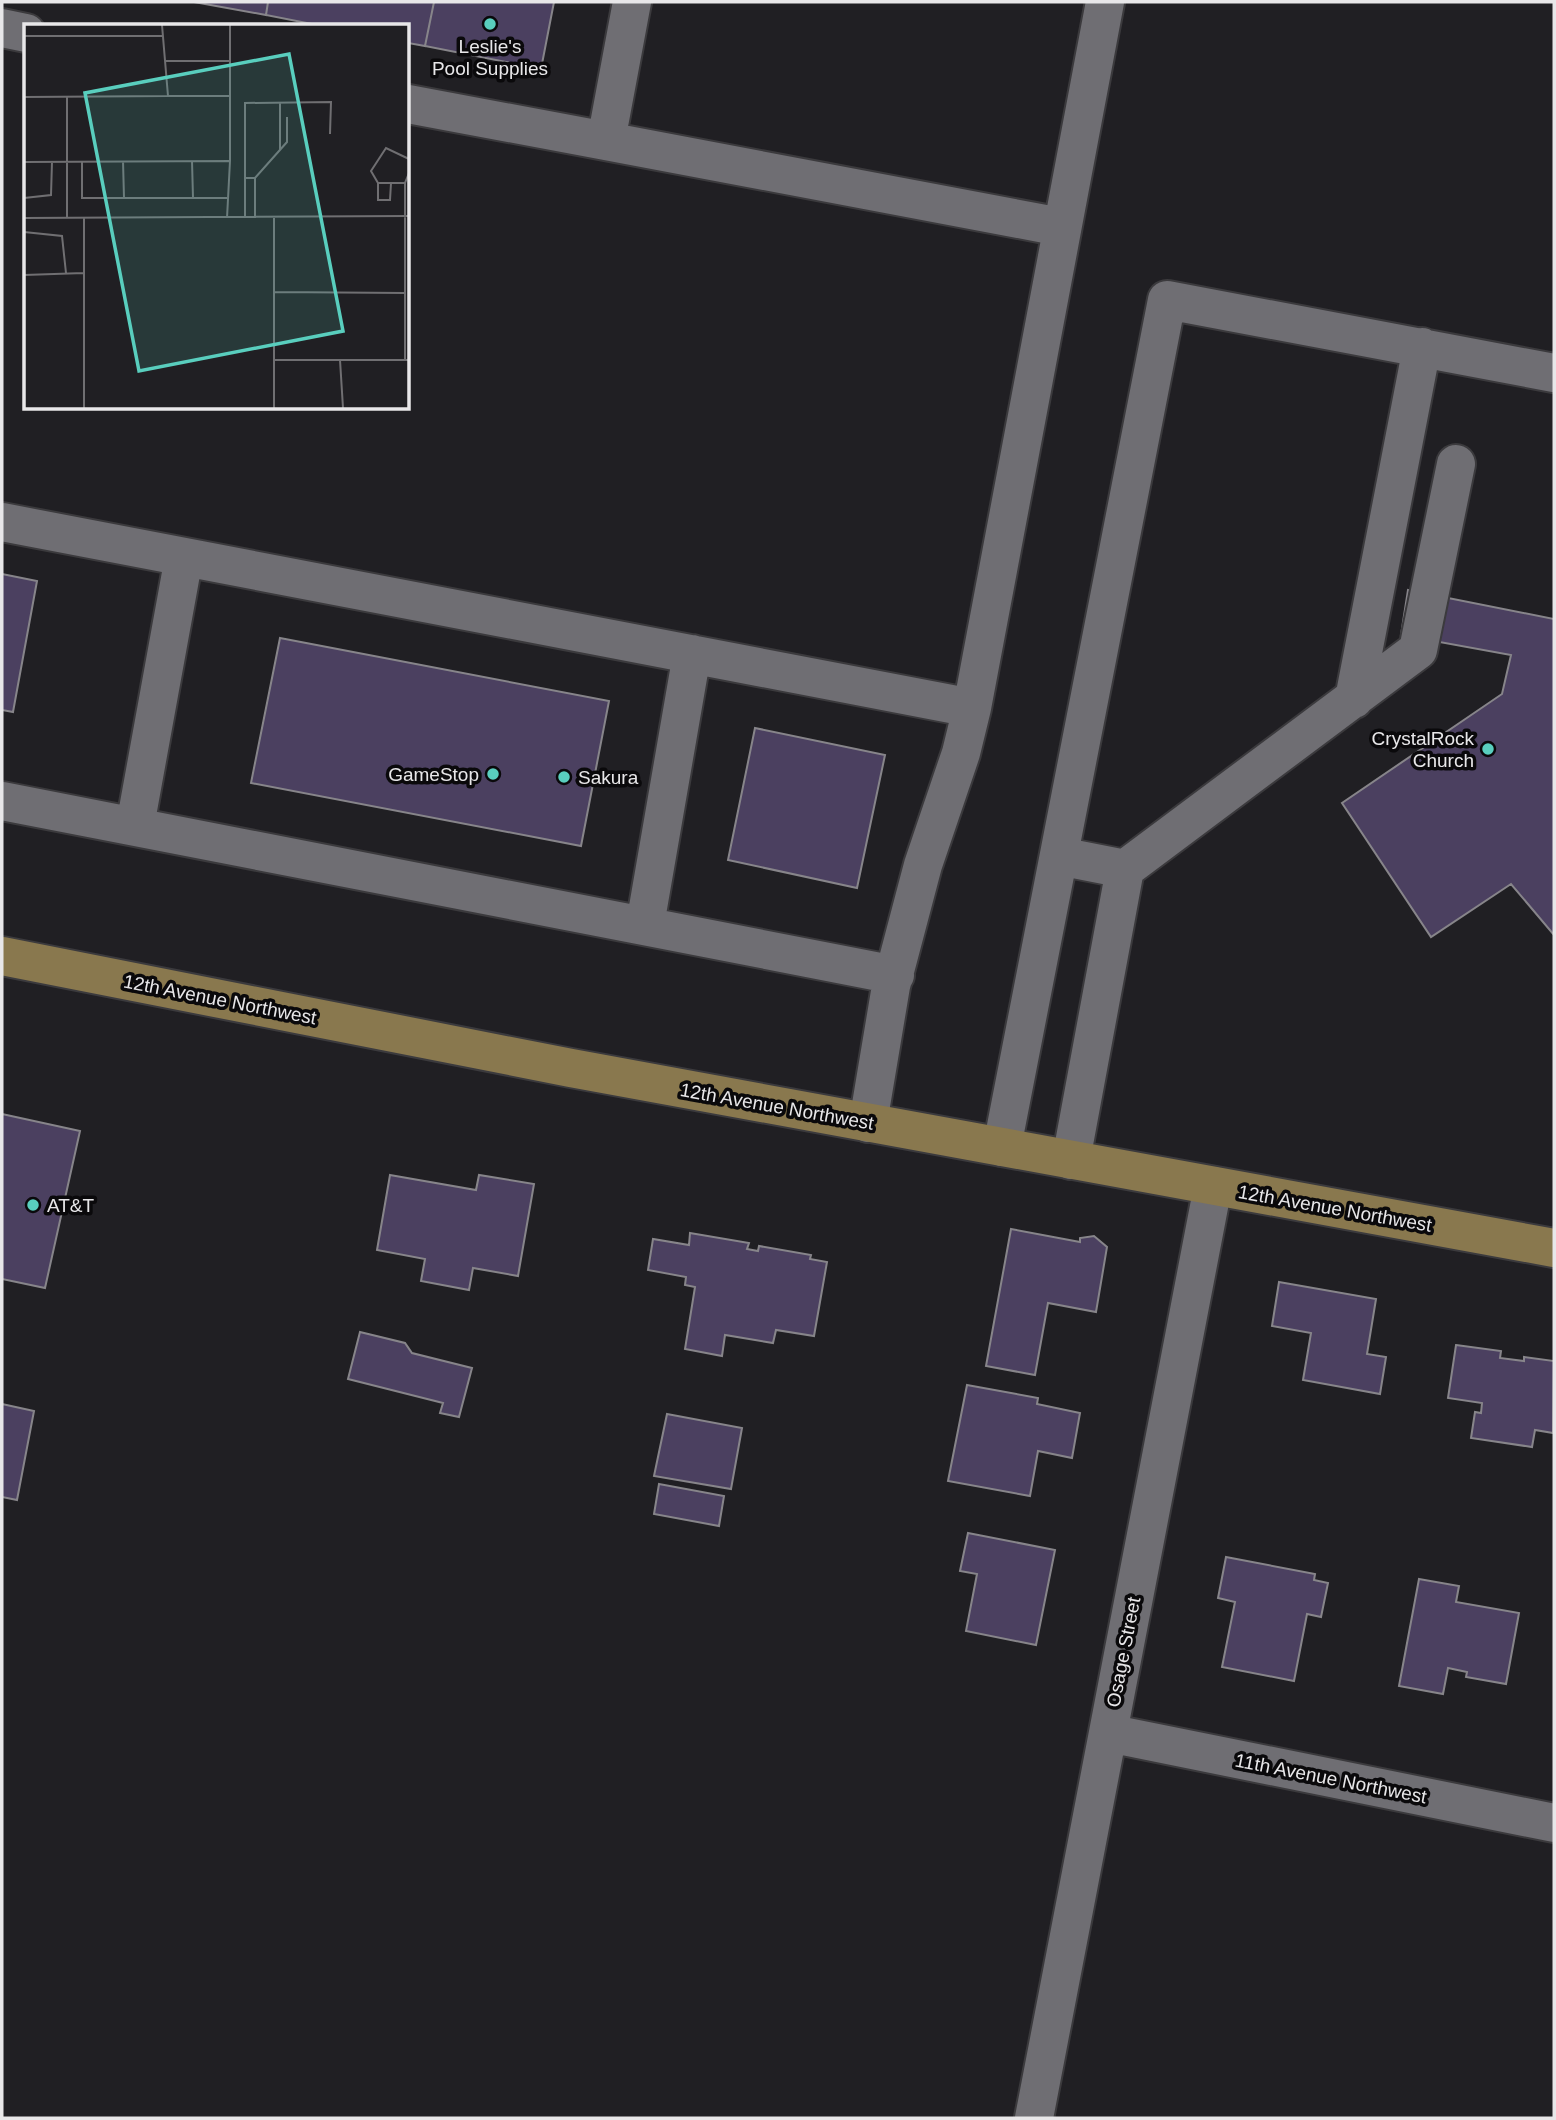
<svg xmlns="http://www.w3.org/2000/svg" width="1556" height="2120" font-family="Helvetica,sans-serif">
	<rect width="100%" height="100%" fill="#201f23"/>
	<path fill="#4b4060" stroke="#87858a" stroke-width="2" d="M194 2H268L266 15Z
		M268 2H434L425 46 408 43V26H322L266 15Z
		M434 2H554L541 69 425 46Z
		M2 574 37 581 13 712 2 710Z
		M1408 590 1554 619V935L1511 884 1431 937 1342 803 1502 694 1511 655 1401 635Z
		M280 638 609 701 581 846 251 783Z
		M755 728 885 755 857 888 728 860Z
		M2 1114 80 1131 45 1288 2 1279Z
		M390 1175 476 1190 479 1175 534 1184 518 1276 473 1268 469 1290 421 1281 425 1259 377 1250Z
		M1011 1229 1080 1242V1238L1094 1236 1107 1247 1096 1312 1048 1303 1035 1375 986 1366Z
		M690 1233 749 1243 747 1249 758 1251 759 1246 811 1255 810 1259 827 1262 814 1336 776 1330 773 1343 725 1335 722 1356 685 1349 695 1287 685 1285 686 1277 648 1270 653 1239 689 1245Z
		M1279 1282 1376 1299 1367 1354 1386 1357 1380 1394 1303 1380 1311 1333 1272 1326Z
		M360 1332 405 1343 412 1353 472 1368 459 1417 440 1413 443 1403 348 1379Z
		M1456 1345 1501 1351 1500 1358 1524 1361V1357L1554 1361 1553 1433 1535 1430 1532 1447 1471 1438 1475 1412 1481 1413 1482 1403 1448 1398Z
		M967 1385 1038 1398 1037 1404 1080 1413 1072 1458 1038 1451 1030 1496 948 1481Z
		M2 1404 34 1411 17 1500 2 1497Z
		M667 1414 742 1428 731 1489 654 1476Z
		M659 1484 724 1496 719 1526 654 1514Z
		M968 1533 1055 1550 1036 1645 966 1631 977 1574 960 1571Z
		M1226 1557 1315 1574 1314 1580 1328 1583 1321 1617 1307 1614 1294 1681 1222 1667 1235 1602 1218 1598Z
		M1419 1579 1459 1586 1456 1602 1519 1613 1506 1684 1466 1677 1467 1672 1448 1668 1443 1694 1399 1686Z"/>
	<g fill="none" stroke-linecap="round" stroke-linejoin="round">
		<g stroke="#3b3a3d" stroke-width="42">
			<path id="minor" d="M2 28 26 33
				M408 104 606 141 632 2
				M606 141 1061 227
				M2 522 972 708 961 753 923 865 891 986 868 1123
				M1354 699 1422 347
				M972 708 1105 2
				M2 801 895 975
				M135 826 184 557
				M1059 856 1125 869 1418 650 1456 464
				M645 925 692 654
				M1002 1147 1167 300 1554 373
				M1071 1160 1125 869
				M1108 1733 1554 1823
				M1034 2118 1213 1186"/>
		</g>
		<g stroke="#3b3a3d" stroke-width="42">
			<path id="major" d="M2 956 571 1068 1554 1248"/>
		</g>
		<use href="#minor" stroke="#6f6e73" stroke-width="38"/>
		<use href="#major" stroke="#89784e" stroke-width="38"/>
	</g>
	<g fill="#59cebe" stroke="#0a090b" stroke-width="2.5">
		<circle cx="490" cy="24" r="7"/>
		<circle cx="1488" cy="749" r="7"/>
		<circle cx="493" cy="774" r="7"/>
		<circle cx="564" cy="777" r="7"/>
		<circle cx="33" cy="1205" r="7"/>
	</g>
	<g text-anchor="middle" stroke-width="7" stroke-linejoin="round" paint-order="stroke">
		<g font-size="19" fill="#e8e7e9" stroke="#0a090b" text-anchor="end">
			<text x="490" y="53" text-anchor="middle">Leslie's<tspan x="490" dy="22">Pool Supplies</tspan></text>
			<text x="1474" y="745">CrystalRock<tspan x="1474" dy="22">Church</tspan></text>
			<text x="479" y="781">GameStop</text>
			<text x="578" y="784" text-anchor="start">Sakura</text>
			<text x="47" y="1212" text-anchor="start">AT&amp;T</text>
		</g>
		<g font-size="19" fill="#e8e7e9" stroke="#0a090b">
			<text transform="translate(220 999) rotate(11)" y="7">12th Avenue Northwest</text>
			<text transform="translate(777 1106) rotate(10)" y="7">12th Avenue Northwest</text>
			<text transform="translate(1335 1208) rotate(10)" y="7">12th Avenue Northwest</text>
			<text transform="translate(1123 1652) rotate(-79)" y="7">Osage Street</text>
			<text transform="translate(1331 1778) rotate(11)" y="7">11th Avenue Northwest</text>
		</g>
	</g>
	<g transform="translate(24 24)">
		<rect width="385" height="385" fill="#201f23"/>
		<path fill="none" stroke="#706f72" stroke-width="2" d="M0 12H138M141 37H206V137M206 37V1M144 72H206M0 73 144 72 138 1M43 73V194M256 79V126M99 137 100 174M168 137 169 174M0 138 206 137 203 194M58 138V174H203M222 154H231L263 118V93M231 154V194M354 159V176H366L367 159M381 159H354L347 147 362 124 385 135M0 174 27 171 28 138M0 194 385 192M60 194V384M221 194V79L307 78 306 110M250 194V384M0 208 38 212 42 249M0 251 60 249M250 268 381 269M250 336H385M316 336 319 384M381 336V159L385 149"/>
		<path fill="#59cebe" fill-opacity="0.15" stroke="#59cebe" stroke-width="3.5" d="M265 30 319 307 115 347 61 69Z"/>
		<rect width="385" height="385" fill="none" stroke="#e8e7e9" stroke-width="3.5"/>
	</g>
	<rect width="1556" height="2120" fill="none" stroke="#e8e7e9" stroke-width="7"/>
</svg>
